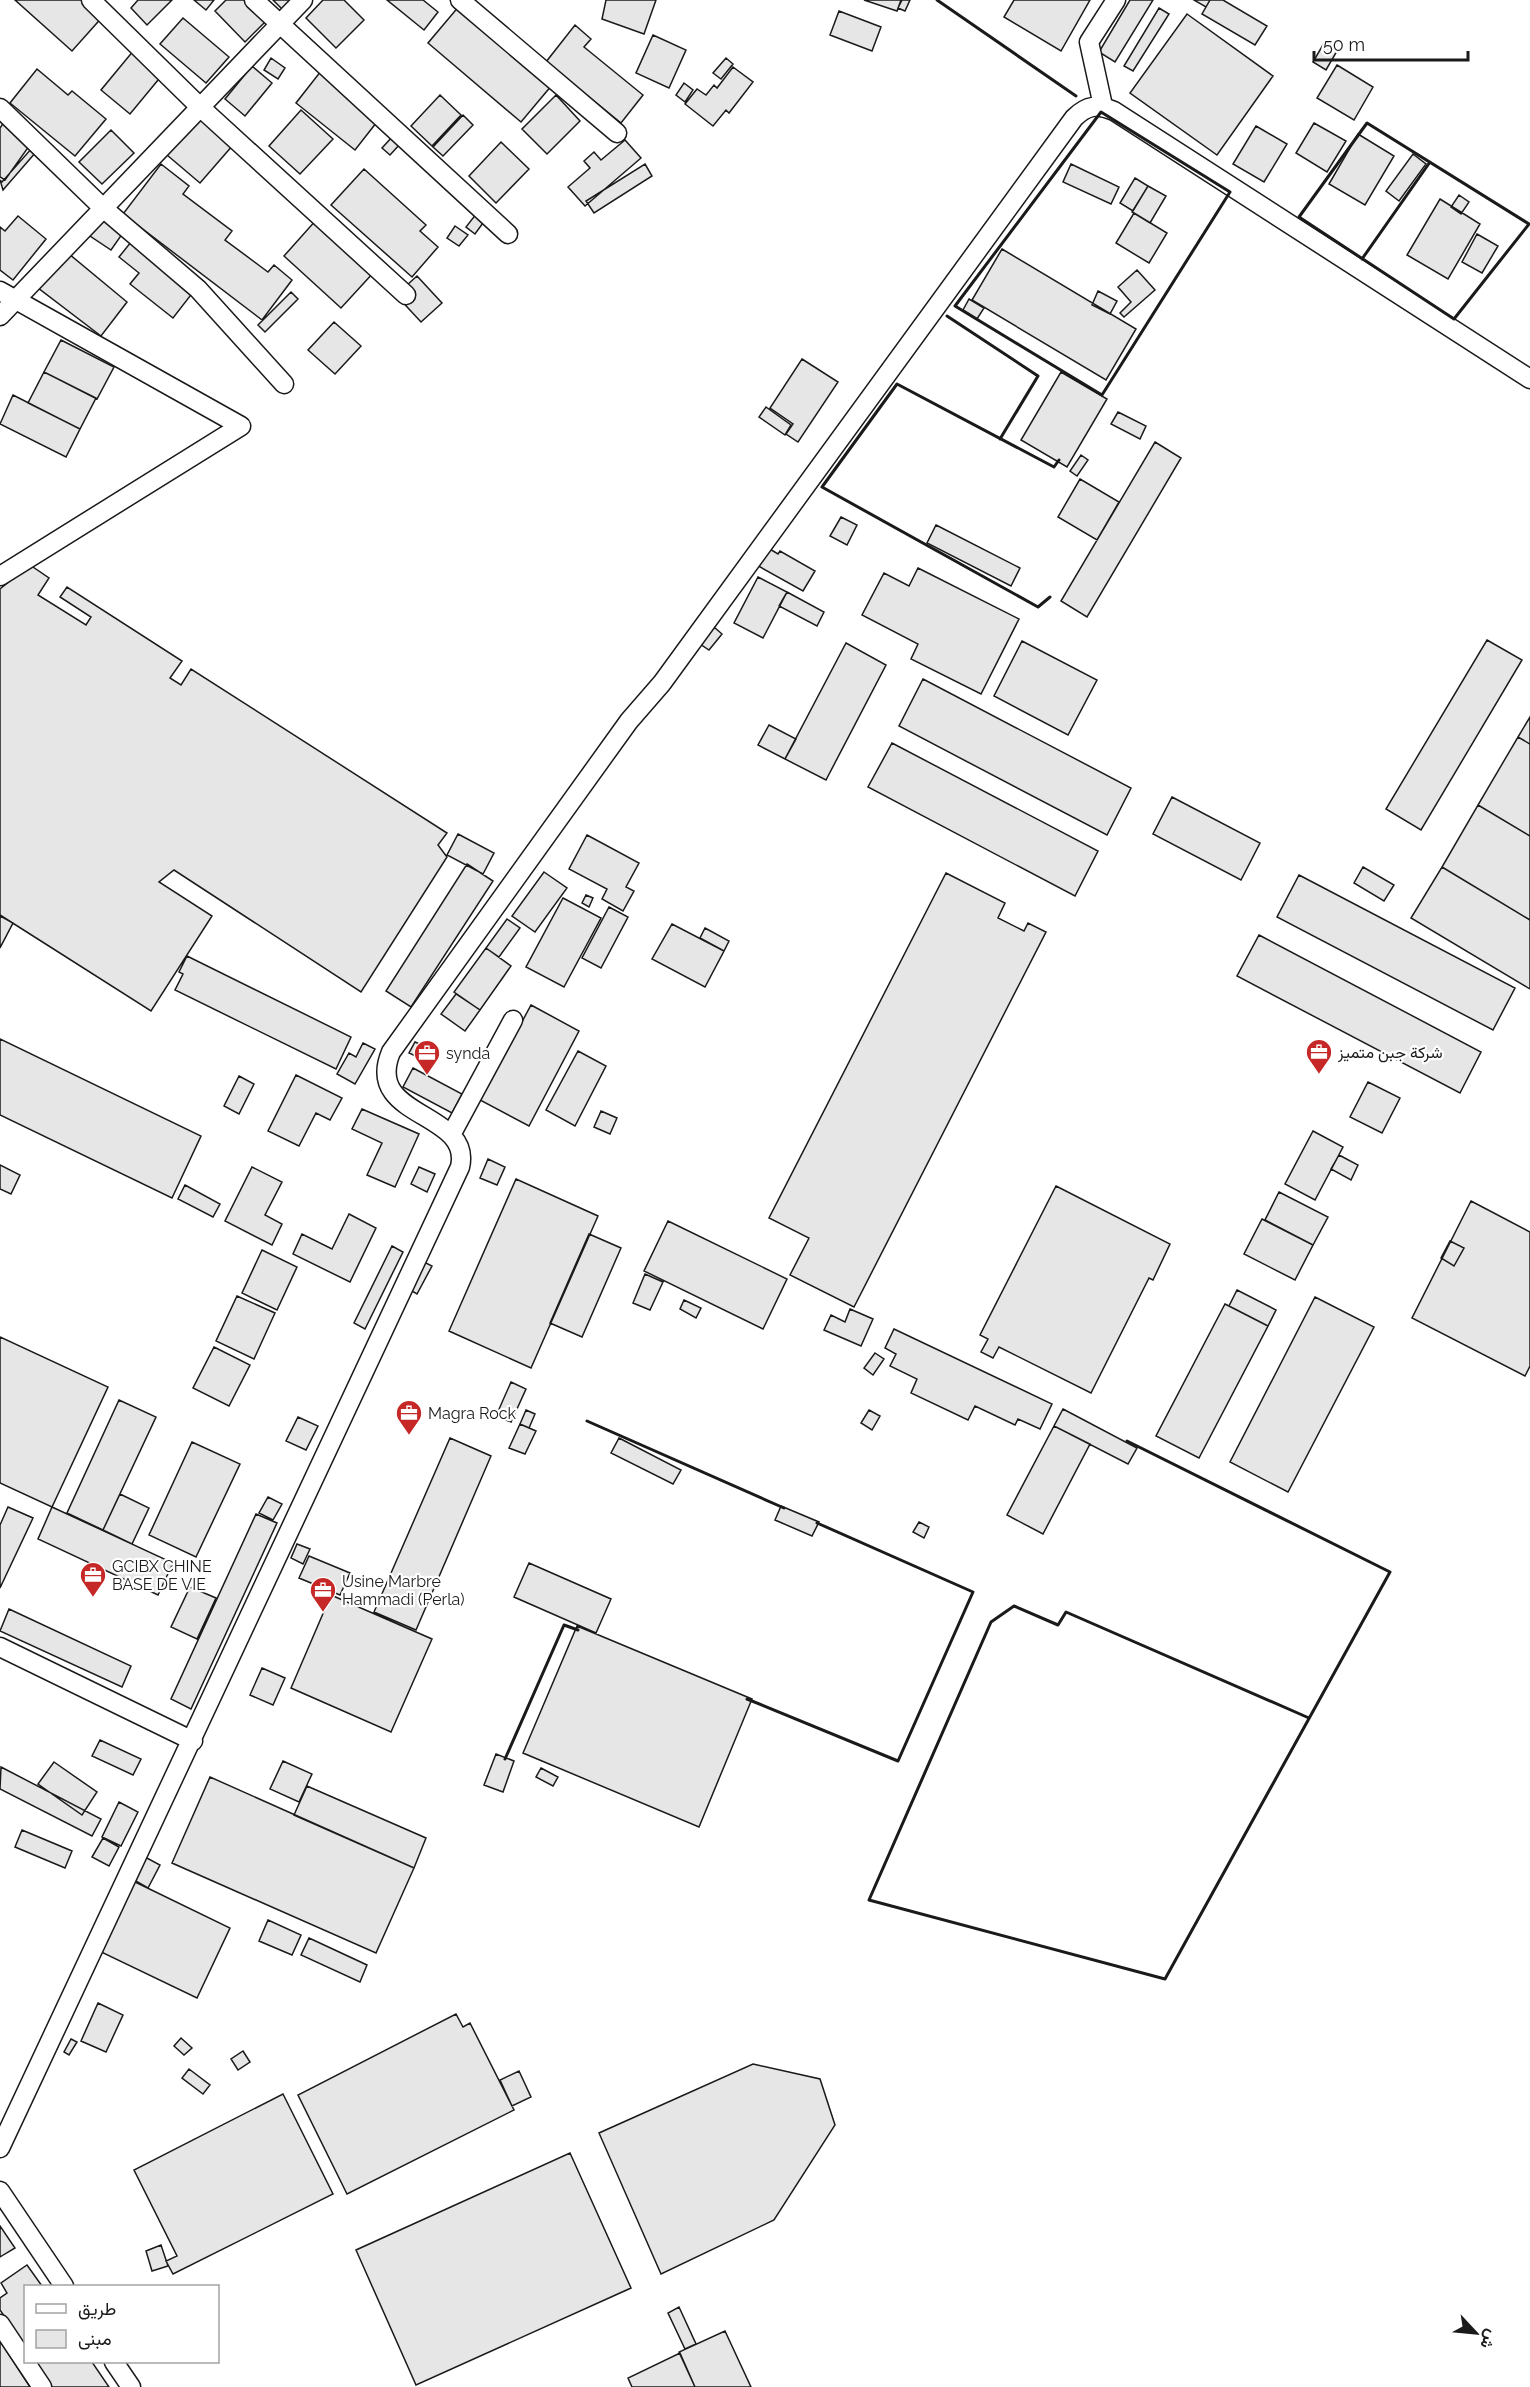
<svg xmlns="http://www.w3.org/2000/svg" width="1530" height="2387" font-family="Raleway,Vazirmatn,sans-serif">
	<rect width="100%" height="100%" fill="#fff"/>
	<path fill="#e6e6e6" stroke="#1a1a1a" stroke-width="1.5" d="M15 0H89L105 14 72 51Z
		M138 0H172L147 25 131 8Z
		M194 0H214L206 10Z
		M226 0H250L268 19 245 42 215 11Z
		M273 0H292L283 10Z
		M323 0H344L364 20 336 48 306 18Z
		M387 0H423L438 12 424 30Z
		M606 0H656L644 34 602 19Z
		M864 0H901L897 11Z
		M902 0H910L905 11 898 8Z
		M1014 0H1090L1061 51 1004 17Z
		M1130 0H1153L1115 62 1099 52Z
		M1194 0H1210L1206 7Z
		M1210 0H1223L1267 26 1255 45 1202 14Z
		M460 5 552 85 521 122 428 43Z
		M1159 8 1169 14 1133 71 1124 66Z
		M839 11 881 27 872 51 830 35Z
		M1187 14 1273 76 1217 155 1130 93Z
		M183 18 229 57 206 83 160 44Z
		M575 25 591 39 584 47 643 95 621 123 546 62Z
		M653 35 686 50 669 88 636 73Z
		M1324 43 1337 51 1326 70 1313 62Z
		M134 50 163 74 130 114 101 90Z
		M271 58 285 68 278 79 264 70Z
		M726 58 733 64 721 79 713 73Z
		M1337 65 1373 87 1354 120 1317 98Z
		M252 66 272 83 245 116 225 99Z
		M733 67 753 82 729 113 726 110 713 126 685 104 697 89 706 95 714 85 717 88Z
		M37 69 68 95 72 91 106 119 75 156 10 103Z
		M321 71 380 118 355 150 296 103Z
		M684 83 693 90 685 102 676 95Z
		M440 95 461 115 432 146 411 126Z
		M556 95 580 121 547 154 522 129Z
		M301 110 333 139 300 174 269 146Z
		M463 115 473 125 443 156 433 147Z
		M200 117 233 145 200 183 167 155Z
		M4 122 32 142 5 180 0 177V128Z
		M1314 123 1346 141 1327 172 1296 153Z
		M1256 126 1287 144 1264 182 1233 164Z
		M111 130 134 153 102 184 79 162Z
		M1358 134 1394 156 1365 205 1329 184Z
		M393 136 401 143 390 155 382 148Z
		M625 140 641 158 585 206 568 187 590 168 584 161 594 152 601 160Z
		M501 142 529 169 496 203 469 176Z
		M32 148 36 152 3 190 0 180 2 182Z
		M1413 154 1426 164 1399 201 1386 191Z
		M161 164 189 186 183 194 232 231 225 240 268 272 274 265 292 280 262 320 123 214Z
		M645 164 652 176 594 213 586 201Z
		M1071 164 1119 187 1111 204 1063 182Z
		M364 169 426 225 420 231 438 247 412 277 331 205Z
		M1135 178 1148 186 1133 211 1120 203Z
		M1148 186 1166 196 1150 223 1132 212Z
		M1459 195 1469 202 1461 214 1451 207Z
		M1440 199 1480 224 1448 279 1407 255Z
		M91 208 125 230 111 250 78 228Z
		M480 209 488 216 475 234 466 227Z
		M1134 213 1167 233 1149 263 1116 243Z
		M18 216 46 239 13 280 0 270V227L5 231Z
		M317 219 374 272 341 308 284 256Z
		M455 226 468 235 459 246 447 238Z
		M1477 234 1498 246 1482 273 1462 262Z
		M131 242 194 291 173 318 130 284 139 273 119 257Z
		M57 244 127 302 101 336 29 281Z
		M1002 249 1136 329 1106 380 972 300Z
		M1137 270 1155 290 1124 317 1120 313 1131 302 1118 287Z
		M417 276 442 303 421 322 396 295Z
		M1098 291 1117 301 1110 314 1092 305Z
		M291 292 298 299 265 332 258 325Z
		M969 299 984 308 977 319 963 310Z
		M334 322 361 346 335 374 308 350Z
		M61 340 114 367 97 399 44 372Z
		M802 359 838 382 798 442 786 434 793 424 770 408Z
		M44 372 96 398 80 429 28 403Z
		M1061 372 1107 399 1067 467 1021 440Z
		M13 395 80 429 66 457 0 424Z
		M766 407 791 425 785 435 759 417Z
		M1118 412 1146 426 1140 439 1111 424Z
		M1155 442 1181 458 1087 617 1061 601Z
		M1081 455 1088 460 1077 476 1070 471Z
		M1080 479 1119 502 1097 540 1058 517Z
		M841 517 857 525 847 545 830 536Z
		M936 525 1020 568 1011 586 927 543Z
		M763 545 778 554 780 551 815 571 803 591 753 563Z
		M30 565 49 578 38 595 86 625 91 617 60 597 67 587 182 661 170 678 181 685 191 669 447 833 438 845 447 857 361 992 174 870 159 882 212 916 151 1011 0 915V589Z
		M918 568 1019 619 981 694 911 659 918 644 862 615 884 573 909 586Z
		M758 577 787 592 763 638 734 623Z
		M787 592 824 612 817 626 779 606Z
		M714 627 722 634 709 650 700 644Z
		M1487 640 1522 660 1421 830 1386 809Z
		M1022 641 1097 680 1068 735 994 696Z
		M846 643 886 665 826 780 785 759Z
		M923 679 1131 788 1107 835 899 726Z
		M1530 717V744L1518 737Z
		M769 725 796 739 785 759 758 745Z
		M1518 737 1530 744V836L1478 805Z
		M892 743 1098 851 1075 896 868 787Z
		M1172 797 1260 843 1241 880 1153 834Z
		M1478 805 1530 836V920L1442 867Z
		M458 834 494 853 483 874 447 855Z
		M587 835 639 863 626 887 634 891 623 911 602 899 607 889 569 869Z
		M467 864 493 881 411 1007 386 991Z
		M1363 867 1394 885 1384 901 1354 883Z
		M1442 867 1530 920V989L1411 918Z
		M544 872 567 888 535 932 512 916Z
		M946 873 1005 903 998 918 1024 931 1028 923 1046 932 854 1307 790 1275 809 1238 769 1218Z
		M1299 875 1515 988 1493 1030 1277 917Z
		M586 895 593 898 589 907 582 903Z
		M563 898 601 918 564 987 526 967Z
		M609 907 628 917 601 968 582 958Z
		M0 916 13 923 0 948Z
		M507 919 520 928 499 957 486 948Z
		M672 924 724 951 705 987 652 959Z
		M705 928 729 941 724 951 700 938Z
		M1259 935 1481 1052 1460 1093 1237 976Z
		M486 948 511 966 480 1010 454 992Z
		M187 956 351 1037 336 1069 175 990 183 974 179 972Z
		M456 994 480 1010 465 1031 441 1014Z
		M531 1005 579 1031 529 1126 480 1100Z
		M0 1039 201 1136 172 1198 0 1115Z
		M415 1042 431 1049 426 1061 409 1053Z
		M363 1043 375 1049 355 1084 337 1074 349 1053 356 1057Z
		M578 1051 606 1066 575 1126 546 1110Z
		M413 1068 462 1094 452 1113 403 1087Z
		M296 1075 342 1098 330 1120 316 1113 299 1146 268 1131Z
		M239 1076 254 1084 239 1114 224 1106Z
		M1368 1082 1400 1098 1382 1133 1350 1117Z
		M362 1109 419 1134 395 1187 367 1175 382 1143 352 1129Z
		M601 1111 617 1118 610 1134 594 1127Z
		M1313 1131 1343 1147 1315 1200 1285 1184Z
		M1339 1155 1358 1165 1351 1180 1331 1169Z
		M488 1159 505 1167 497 1185 480 1178Z
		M0 1165 20 1175 11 1194 0 1189Z
		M252 1167 282 1182 265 1215 282 1224 272 1245 225 1221Z
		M419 1167 435 1174 427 1192 411 1184Z
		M516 1179 598 1216 531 1368 449 1331Z
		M185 1185 220 1204 213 1217 178 1199Z
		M1056 1186 1170 1244 1153 1280 1149 1278 1091 1393 999 1347 993 1358 981 1352 988 1339 980 1335Z
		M1279 1192 1328 1217 1313 1245 1265 1220Z
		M1471 1201 1530 1232V1366L1525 1376 1412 1318Z
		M349 1214 376 1228 350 1282 293 1254 302 1234 332 1249Z
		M1262 1219 1313 1245 1295 1280 1244 1254Z
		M668 1221 787 1279 763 1329 644 1271Z
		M589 1234 621 1248 582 1337 550 1323Z
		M1450 1241 1464 1248 1454 1266 1441 1258Z
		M392 1246 403 1252 365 1329 354 1323Z
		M262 1250 297 1267 277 1310 242 1293Z
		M420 1260 432 1266 417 1294 405 1287Z
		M645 1274 663 1282 650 1310 633 1303Z
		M1237 1290 1276 1310 1268 1326 1229 1306Z
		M237 1296 275 1313 254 1359 216 1341Z
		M1315 1297 1374 1327 1288 1492 1230 1462Z
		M684 1300 701 1308 696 1318 680 1309Z
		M1225 1304 1268 1326 1199 1458 1156 1436Z
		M850 1309 873 1319 861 1346 824 1330 831 1315 845 1322Z
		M894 1329 1052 1404 1040 1429 1018 1419 1015 1425 975 1406 968 1420 911 1393 917 1379 890 1366 896 1354 885 1348Z
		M0 1337 108 1387 52 1507 0 1483Z
		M214 1347 250 1365 229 1406 193 1388Z
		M875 1353 884 1359 873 1375 864 1368Z
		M511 1382 526 1389 511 1422 496 1416Z
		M119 1400 156 1417 103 1530 67 1513Z
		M1063 1409 1137 1448 1128 1464 1054 1426Z
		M526 1410 535 1414 529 1428 520 1424Z
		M869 1410 880 1416 872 1430 861 1423Z
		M298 1417 318 1426 306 1450 286 1441Z
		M520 1424 536 1431 525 1454 509 1448Z
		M1054 1426 1090 1444 1043 1534 1007 1515Z
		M450 1438 491 1456 416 1630 374 1612Z
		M619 1438 681 1470 673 1484 611 1453Z
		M192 1442 240 1464 196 1557 149 1535Z
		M120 1494 149 1508 132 1544 103 1530Z
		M268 1497 282 1504 273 1520 259 1513Z
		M781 1506 819 1522 812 1536 775 1520Z
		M8 1507 33 1518 0 1588V1525Z
		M52 1507 173 1563 158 1595 38 1539Z
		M256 1514 277 1523 191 1709 171 1699Z
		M919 1522 929 1527 924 1538 913 1532Z
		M297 1544 310 1549 303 1564 291 1558Z
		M309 1556 350 1573 340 1595 299 1578Z
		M529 1563 611 1599 596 1633 514 1597Z
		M190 1587 216 1598 197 1639 171 1627Z
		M331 1595 432 1639 391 1732 291 1688Z
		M9 1609 131 1666 122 1687 0 1631Z
		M577 1626 752 1699 699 1827 523 1753Z
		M262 1668 285 1678 273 1705 250 1695Z
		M100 1740 141 1759 133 1775 92 1756Z
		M496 1754 514 1761 503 1792 484 1785Z
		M283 1761 312 1774 299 1802 270 1789Z
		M54 1762 97 1792 82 1815 38 1784Z
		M1 1767 101 1819 92 1836 0 1789Z
		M541 1768 558 1777 553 1786 536 1777Z
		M210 1777 414 1868 376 1953 172 1863Z
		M307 1786 426 1838 414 1868 294 1815Z
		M119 1802 138 1812 121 1846 102 1837Z
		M22 1830 72 1851 65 1868 15 1847Z
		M103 1838 119 1847 109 1866 92 1857Z
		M145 1857 160 1865 148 1888 134 1880Z
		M131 1880 230 1928 197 1998 97 1950Z
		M268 1920 301 1935 292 1955 259 1941Z
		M309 1938 367 1965 360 1982 301 1955Z
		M98 2003 123 2015 106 2052 81 2041Z
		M456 2014 463 2027 470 2023 514 2110 347 2194 298 2095Z
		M181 2038 192 2048 184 2055 174 2046Z
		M71 2039 77 2042 69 2055 64 2052Z
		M243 2051 250 2062 238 2070 231 2059Z
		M753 2064 820 2079 835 2125 774 2220 661 2274 599 2133Z
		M189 2069 210 2085 203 2094 182 2078Z
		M519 2071 531 2097 512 2106 500 2080Z
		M283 2094 333 2194 173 2274 166 2261 177 2256 134 2170Z
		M570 2153 631 2288 416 2385 356 2250Z
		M0 2226 15 2248 0 2257Z
		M161 2245 168 2266 152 2271 146 2251Z
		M27 2265 42 2286H26V2348L0 2310V2298L7 2293 1 2283Z
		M679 2307 696 2344 685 2349 668 2313Z
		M725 2331 751 2387H695L679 2352Z
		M0 2341 30 2387H0Z
		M680 2353 695 2387H632L628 2378Z
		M35 2362H92L109 2387H52Z"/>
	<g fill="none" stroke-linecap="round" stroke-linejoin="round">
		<g stroke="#1a1a1a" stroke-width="21">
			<path id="street" d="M91 0 200 107 406 295
				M254 0 508 234
				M460 0 617 133
				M1103 106 1089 42 1116 0
				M0 108 103 208 198 289 284 384
				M0 291 241 426 0 576
				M0 316 303 0
				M451 1135 513 1020
				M0 1647 193 1741
				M0 2148 460 1167C473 1111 363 1119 391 1052L629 721 662 683 1074 118C1087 105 1097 104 1114 111L1530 379
				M0 2191 64 2286
				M0 2324 42 2387
				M114 2362 131 2387"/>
		</g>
		<use href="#street" stroke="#fff" stroke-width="18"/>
		<path stroke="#1a1a1a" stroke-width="3" d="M937 0 1076 96
			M1101 112 1230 192 1102 395 955 306Z
			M1367 123 1529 224 1454 319 1299 217Z
			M1362 259 1430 162
			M947 316 1038 376 1000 439
			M1050 597 1038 607 822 487 897 384 1054 467 1059 460
			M587 1421 784 1508
			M1127 1441 1390 1572 1165 1979 869 1900 991 1622 1014 1606 1058 1625 1066 1612 1309 1718
			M747 1699 898 1761 973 1592 817 1523
			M505 1759 564 1625 578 1630"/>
	</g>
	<defs>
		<g id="office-pin" transform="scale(1.35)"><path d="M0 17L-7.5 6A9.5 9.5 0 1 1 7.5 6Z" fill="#c62828" stroke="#fff"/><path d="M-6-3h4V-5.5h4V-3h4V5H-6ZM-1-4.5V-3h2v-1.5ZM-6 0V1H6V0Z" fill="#fff"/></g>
	</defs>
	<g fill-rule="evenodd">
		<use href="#office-pin" x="1319" y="1052"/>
		<use href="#office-pin" x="427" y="1053"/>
		<use href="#office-pin" x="409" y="1413"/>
		<use href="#office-pin" x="93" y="1575"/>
		<use href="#office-pin" x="323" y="1590"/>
	</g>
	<g text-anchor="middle" stroke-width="4.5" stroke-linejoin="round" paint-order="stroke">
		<g font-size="16" fill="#1a1a1a" stroke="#fff" text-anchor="start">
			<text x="1338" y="1058">شركة جبن متميز</text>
			<text x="446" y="1059">synda</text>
			<text x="428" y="1419">Magra Rock</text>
			<text x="112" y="1572">GCIBX CHINE<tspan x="112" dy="18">BASE DE VIE</tspan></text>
			<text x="342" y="1587">Usine Marbre<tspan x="342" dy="18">Hammadi (Perla)</tspan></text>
		</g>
	</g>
	<rect x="24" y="2285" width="195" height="78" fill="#ffffff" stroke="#a3a3a3" stroke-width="1.5"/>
	<rect x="36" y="2304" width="30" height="9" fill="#ffffff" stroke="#a3a3a3" stroke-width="1.5"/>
	<text x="78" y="2315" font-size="18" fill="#1a1a1a">طريق</text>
	<rect x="36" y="2330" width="30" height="18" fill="#e6e6e6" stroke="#a3a3a3" stroke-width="1.5"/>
	<text x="78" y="2345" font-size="18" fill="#1a1a1a">مبنى</text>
	<g transform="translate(1476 2333) rotate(116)" stroke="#ffffff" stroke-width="4.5" paint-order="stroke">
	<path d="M0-4.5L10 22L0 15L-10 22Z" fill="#1a1a1a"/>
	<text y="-9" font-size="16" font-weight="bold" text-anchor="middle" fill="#1a1a1a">ش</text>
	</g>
	<path d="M1314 51v9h154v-9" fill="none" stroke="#1a1a1a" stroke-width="3"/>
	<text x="1323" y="51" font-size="18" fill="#1a1a1a" stroke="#ffffff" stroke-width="4.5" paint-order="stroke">50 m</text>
</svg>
